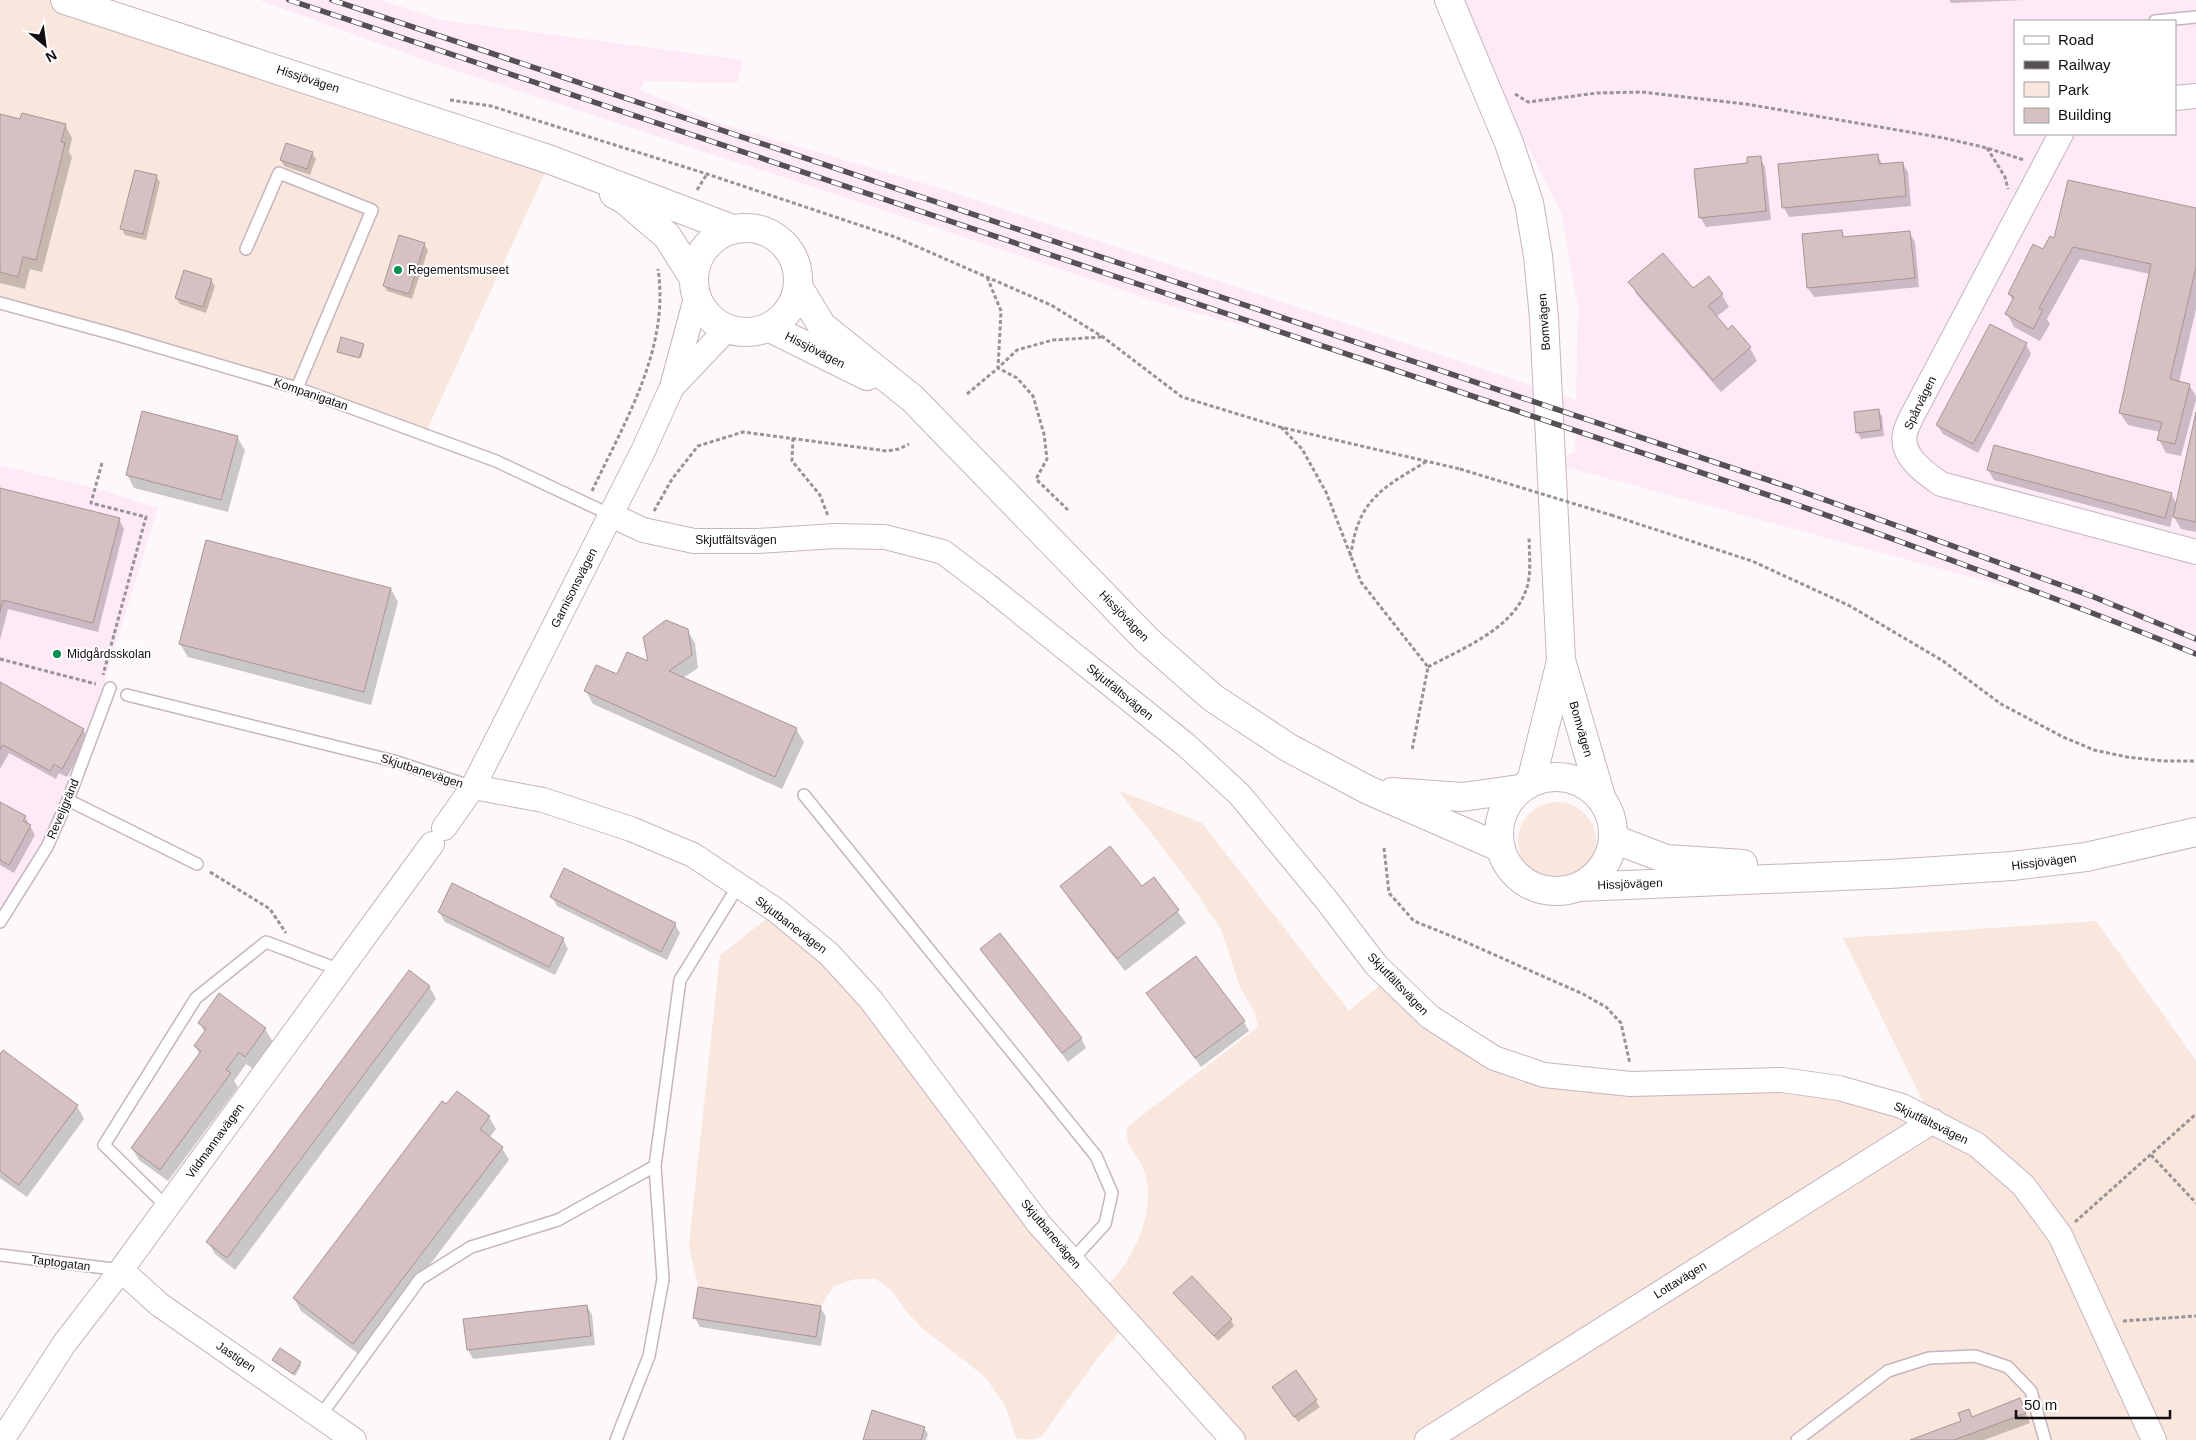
<svg xmlns="http://www.w3.org/2000/svg" width="2196" height="1440" font-family="Helvetica,sans-serif">
	<rect width="100%" height="100%" fill="#fdf9fb"/>
	<path fill="#fee9f6" fill-rule="evenodd" d="M259 0H381L442 20 743 60 737 83 645 81 640 90 719 123 946 190 1576 400 1578 307 1561 212 1485 62 1449 0H2196V656L2059 601 1551 463 1575 452 1576 432 1309 343 1159 303 938 228 424 60ZM2015 21H2175V134H2015Z
		M0 465 106 491 158 508 68 800 0 922Z"/>
	<path fill="#f9e6dc" d="M0 0H65L551 160 425 434 285 384 0 303Z
		M1118 790 1202 823 1349 1011 1389 977 1430 1017 1544 1075 1782 1080 1932 1120 1843 938 2096 921 2196 1060V1440H1233L1133 1316 1096 1360 1042 1436C1035 1440 1024 1440 1016 1438L1004 1403 984 1376 923 1329 905 1310 892 1291 876 1279H855L834 1286 821 1306 698 1287 689 1245 720 955 777 911 829 954 1100 1291C1132 1267 1160 1208 1143 1168 1136 1151 1125 1148 1127 1127L1258 1027 1255 1013 1239 985 1221 929 1194 889Z
		M1518 841a39 39 0 1 1 78 0a39 39 0 1 1-78 0Z"/>
	<path fill="#0003" d="M1949 0H2025L1951 3Z
		M0 115 21 121 65 125 72 138 69 152 72 157 42 272 30 269 25 289 0 283Z
		M312 153 316 159 310 175 284 166 281 160Z
		M1877 155 1883 165 1902 163 1908 172 1911 206 1789 217 1784 208 1779 165Z
		M1760 158 1765 167 1771 220 1706 227 1700 217 1748 164Z
		M156 176 160 182 146 240 125 235 122 229Z
		M2196 210V309L2179 382 2189 385 2196 396V400L2181 456 2166 453 2159 440 2160 432 2128 425 2120 413 2150 274 2080 259 2047 319 2050 324 2040 341 2014 327 2007 314 2013 301 2009 294 2043 251 2055 240Z
		M1841 231 1845 238 1909 232 1915 242 1919 287 1814 297 1808 288 1803 235Z
		M424 244 428 250 412 299 387 291 384 285Z
		M211 280 215 286 206 313 180 304 176 298Z
		M1630 282 1722 295 1729 307 1716 317 1728 331 1732 327 1750 348 1757 361 1721 392 1637 295Z
		M2026 344 2031 354 1978 453 1943 434 1937 425Z
		M363 345 364 347 361 358 338 351Z
		M1878 410 1882 416 1884 436 1861 439 1858 433 1855 413Z
		M2196 418V532L2181 529 2173 515 2170 527 1994 480 1988 470 2171 494 2177 504Z
		M237 437 245 450 228 512 134 488 127 475Z
		M0 489 119 519 124 529 98 632 8 609 0 640Z
		M391 589 398 602 371 705 188 657 180 644Z
		M687 630 695 643 698 668 683 678 796 729 804 742 782 789 593 704 586 691 649 663Z
		M0 684 83 729 88 739 67 777 59 773 56 779 9 753 0 769Z
		M0 803 25 817 35 835 14 873 0 865Z
		M1154 879 1186 923 1125 971 1069 899 1061 886 1142 888Z
		M552 897 675 924 680 933 667 960 557 906Z
		M439 912 563 939 568 949 555 975 445 922Z
		M982 949 1081 1038 1086 1048 1068 1062Z
		M429 986 436 999 235 1270 215 1254 208 1242Z
		M1148 994 1244 1022 1249 1031 1201 1067Z
		M220 995 265 1029 273 1042 253 1069 246 1064 234 1081 238 1087 168 1181 139 1160 132 1148 200 1055 195 1046 205 1033 200 1023Z
		M0 1056 77 1106 84 1119 27 1197 0 1178Z
		M447 1106 489 1117 496 1129 489 1138 502 1148 509 1160 361 1356 301 1311 294 1298Z
		M1175 1293 1231 1320 1234 1326 1218 1341Z
		M587 1306 592 1315 595 1345 473 1359 468 1350Z
		M820 1307 826 1317 821 1346 700 1327 695 1318Z
		M275 1362 300 1363 301 1366 295 1376Z
		M1296 1372 1320 1407 1298 1422 1277 1393Z
		M2020 1400 2030 1423 1984 1440H1914Z
		M924 1428 928 1434 926 1440H864Z"/>
	<path fill="#d7c0c1" stroke="#a99394" d="M22 113 66 124 61 142 65 143 36 260 23 257 18 277 0 272V114L20 119Z
		M286 143 313 152 307 169 280 160Z
		M1878 154 1879 164 1903 162 1906 196 1782 208 1778 164Z
		M1761 156 1766 211 1699 218 1694 169 1747 163V157Z
		M135 170 157 175 143 234 120 229Z
		M2068 180 2196 208V267L2170 379 2190 384 2175 444 2157 440 2162 422 2119 413 2151 264 2073 247 2039 308 2043 310 2033 329 2005 314 2014 297 2008 294 2033 244 2043 249 2050 236 2054 238Z
		M1842 230 1843 237 1910 231 1915 278 1807 288 1802 234Z
		M399 235 425 243 409 294 383 286Z
		M1663 253 1693 288 1709 276 1723 294 1708 306 1728 329 1732 325 1751 347 1713 380 1628 282Z
		M184 270 212 279 203 307 175 298Z
		M1990 324 2027 343 1973 444 1936 425Z
		M341 337 364 344 359 358 337 352Z
		M1879 409 1881 430 1856 433 1854 412Z
		M142 411 238 436 221 500 126 475Z
		M2196 412V522L2173 517Z
		M1994 445 2172 493 2165 518 1987 470Z
		M0 488 120 518 93 623 3 600 0 612Z
		M206 540 391 588 364 692 179 644Z
		M666 620 688 629 692 655 669 671 797 728 775 777 584 691 596 665 617 674 627 652 648 661 643 637Z
		M0 682 84 729 62 769 54 764 50 771 3 745 0 750Z
		M0 802 26 816 23 821 31 825 9 865 0 860Z
		M1110 846 1142 886 1154 877 1179 910 1117 959 1060 886Z
		M564 868 676 923 661 952 550 897Z
		M452 883 564 938 549 967 438 912Z
		M1000 933 1082 1038 1062 1053 980 949Z
		M1196 956 1245 1021 1195 1058 1146 993Z
		M409 970 430 986 227 1258 206 1242Z
		M219 993 266 1028 245 1057 239 1052 226 1070 231 1073 160 1170 131 1148 201 1051 194 1046 206 1029 198 1023Z
		M3 1050 78 1105 19 1185 0 1171V1054Z
		M457 1091 490 1116 480 1129 503 1147 353 1344 293 1298 442 1101 446 1104Z
		M1192 1276 1232 1319 1214 1336 1173 1293Z
		M698 1287 821 1306 816 1337 693 1318Z
		M587 1305 591 1336 467 1350 463 1319Z
		M280 1348 301 1362 293 1374 272 1360Z
		M1296 1370 1317 1400 1294 1417 1272 1387Z
		M2020 1398 2026 1413 1954 1440H1910L1961 1421 1958 1413 1969 1409 1972 1417Z
		M872 1410 925 1427 921 1440H863Z"/>
	<g fill="none" stroke-linecap="round" stroke-linejoin="round">
		<g stroke="#c6b4bf" stroke-width="14">
			<path id="lane" d="M2155 21 2196 17
				M246 249 279 173 372 210 297 388
				M0 303 117 335 297 388 496 461 611 515
				M127 695 394 761 473 787
				M804 795 1096 1156 1112 1193 1105 1224 1072 1260
				M68 800 197 864
				M0 922 47 847 68 800 110 688
				M167 1207 104 1145 196 998 266 942 340 970
				M0 1255 121 1270
				M321 1415 420 1279 471 1247 558 1220 655 1166
				M616 1440 649 1356 663 1279 655 1166 680 980 738 886
				M1797 1440 1888 1371 1929 1358 1975 1356 2008 1367 2031 1391 2045 1440"/>
		</g>
		<g stroke="#c6b4bf" stroke-width="26">
			<path id="street" d="M2175 98 2196 96
				M2061 134 1911 418C1909 423 1906 428 1905 433 1900 456 1925 473 1941 484L2196 552
				M674 385 727 329
				M611 515 643 530 694 541H757L835 536 885 537 943 552 988 586 1186 745 1240 795 1328 902 1376 965 1430 1017 1494 1058 1544 1075 1631 1084 1782 1080 1839 1088 1902 1106 1977 1145 2023 1185 2060 1235 2154 1440
				M473 787 543 800 631 829 693 855 777 911 829 954 871 1000 1039 1224 1233 1440
				M444 828 473 787 644 449 672 387 696 298
				M121 1270 160 1305 354 1440
				M2 1440 64 1344 121 1270 432 844
				M1427 1440 1933 1121"/>
		</g>
		<g stroke="#c6b4bf" stroke-width="30">
			<path id="secondary" d="M65 0 551 160 730 228
				M1449 0 1509 143 1529 203 1538 256 1544 318 1561 660 1601 797
				M614 194 625 200 667 236 693 277
				M694 280a52 52 0 1 1 104 0a52 52 0 1 1-104 0Z
				M799 288 822 326 913 399 1147 640 1213 698 1289 748 1368 790 1499 847
				M770 328 867 376
				M1499 834a57 57 0 1 1 114 0a57 57 0 1 1-114 0Z
				M1531 782 1561 661
				M1392 792 1462 797 1519 789
				M1614 839 1666 859 1743 864
				M1580 887 1889 874 2012 866 2086 857 2196 832"/>
		</g>
		<path stroke="#989396" stroke-width="3" stroke-dasharray="4 2.5" stroke-linecap="butt" d="M1515 94 1528 102 1597 93 1642 92 1746 104 1944 138 1987 148 2024 160
			M450 100 491 106 707 174 895 237 1051 305 1103 337 1182 397 1280 427 1460 469
			M1987 148 2005 177 2008 189
			M697 190 707 174
			M967 394 998 368 1001 311 987 277
			M1281 427 1302 449 1326 492 1361 582 1428 667 1412 750
			M793 438 792 461 820 495 828 516
			M102 463 91 503 146 517 103 675
			M592 491C625 421 670 348 658 269
			M1068 510 1036 479 1047 459 1044 434 1033 396 1017 378 998 368 1017 350 1053 340 1103 337
			M654 511 672 479 698 446 743 432 887 451 899 449 909 444
			M1611 515 1752 561 1850 606 1943 661 2001 704 2063 737 2094 750 2127 757 2163 761H2196
			M1350 556C1353 545 1354 533 1359 522 1371 491 1400 478 1427 461
			M0 659 96 684
			M1428 667C1461 649 1513 629 1526 590 1532 575 1529 553 1529 536
			M1384 848 1389 893 1414 921 1461 940 1583 994 1606 1007 1621 1023 1630 1064
			M210 872 270 909 286 933
			M2151 1155 2196 1203
			M2075 1222 2196 1114
			M2123 1321 2196 1316"/>
		<use href="#lane" stroke="#fff" stroke-width="11"/>
		<use href="#street" stroke="#fff" stroke-width="24"/>
		<use href="#secondary" stroke="#fff" stroke-width="28"/>
		<g stroke="#555053" stroke-width="5.5">
			<path id="rail" d="M289 0 1792 503C1928 551 2063 600 2196 654
				M332 0 1795 489 2094 597 2196 639"/>
		</g>
		<use href="#rail" stroke="#fff" stroke-width="4" stroke-dasharray="11" stroke-linecap="butt"/>
		<path stroke="#989396" stroke-width="3" stroke-dasharray="4 2.5" stroke-linecap="butt" d="M1460 469 1611 515"/>
	</g>
	<g fill="#009050" stroke="#fff" stroke-width="2">
		<circle cx="398" cy="270" r="5"/>
		<circle cx="57" cy="654" r="5"/>
	</g>
	<g text-anchor="middle" stroke-width="4" stroke-linejoin="round" paint-order="stroke">
		<g font-size="12" fill="#130d11" stroke="#fff">
			<text transform="translate(308 79) rotate(18)" y="4">Hissjövägen</text>
			<text transform="translate(1544 322) rotate(-94)" y="4">Bomvägen</text>
			<text transform="translate(815 350) rotate(27)" y="4">Hissjövägen</text>
			<text transform="translate(311 394) rotate(19)" y="4">Kompanigatan</text>
			<text transform="translate(1920 403) rotate(-64)" y="4">Spårvägen</text>
			<text x="736" y="544">Skjutfältsvägen</text>
			<text transform="translate(574 588) rotate(-63)" y="4">Garnisonsvägen</text>
			<text transform="translate(1124 616) rotate(46)" y="4">Hissjövägen</text>
			<text transform="translate(1120 692) rotate(39)" y="4">Skjutfältsvägen</text>
			<text transform="translate(1581 729) rotate(74)" y="4">Bomvägen</text>
			<text transform="translate(422 771) rotate(18)" y="4">Skjutbanevägen</text>
			<text transform="translate(63 809) rotate(-67)" y="4">Reveljgränd</text>
			<text transform="translate(2044 862) rotate(-7)" y="4">Hissjövägen</text>
			<text transform="translate(1630 884) rotate(-2)" y="4">Hissjövägen</text>
			<text transform="translate(791 925) rotate(37)" y="4">Skjutbanevägen</text>
			<text transform="translate(1398 984) rotate(46)" y="4">Skjutfältsvägen</text>
			<text transform="translate(1931 1123) rotate(26)" y="4">Skjutfältsvägen</text>
			<text transform="translate(215 1141) rotate(-54)" y="4">Vildmannavägen</text>
			<text transform="translate(1051 1234) rotate(50)" y="4">Skjutbanevägen</text>
			<text transform="translate(61 1263) rotate(7)" y="4">Taptogatan</text>
			<text transform="translate(1680 1280) rotate(-32)" y="4">Lottavägen</text>
			<text transform="translate(236 1357) rotate(34)" y="4">Jastigen</text>
		</g>
		<g font-size="12" fill="#130d11" stroke="#fff" text-anchor="start">
			<text x="408" y="274">Regementsmuseet</text>
			<text x="67" y="658">Midgårdsskolan</text>
		</g>
	</g>
	<rect x="2014" y="20" width="162" height="115" fill="#ffffff" stroke="#a19ea0"/>
	<rect x="2024" y="36" width="25" height="8" fill="#ffffff" stroke="#a19ea0"/>
	<text x="2058" y="45" font-size="15" fill="#130d11">Road</text>
	<rect x="2024" y="61" width="25" height="8" fill="#555053" stroke="#a19ea0"/>
	<text x="2058" y="70" font-size="15" fill="#130d11">Railway</text>
	<rect x="2024" y="82" width="25" height="15" fill="#f9e6dc" stroke="#a19ea0"/>
	<text x="2058" y="95" font-size="15" fill="#130d11">Park</text>
	<rect x="2024" y="108" width="25" height="15" fill="#d7c0c1" stroke="#a19ea0"/>
	<text x="2058" y="120" font-size="15" fill="#130d11">Building</text>
	<g transform="translate(45 45) rotate(151)" stroke="#ffffff" stroke-width="4" paint-order="stroke">
	<path d="M0-4L9 19L0 12L-9 19Z" fill="#130d11"/>
	<text y="-8" font-size="14" font-weight="bold" text-anchor="middle" fill="#130d11">N</text>
	</g>
	<path d="M2016 1410v8h154v-8" fill="none" stroke="#130d11" stroke-width="2.5"/>
	<text x="2024" y="1410" font-size="15" fill="#130d11" stroke="#ffffff" stroke-width="4" paint-order="stroke">50 m</text>
</svg>
